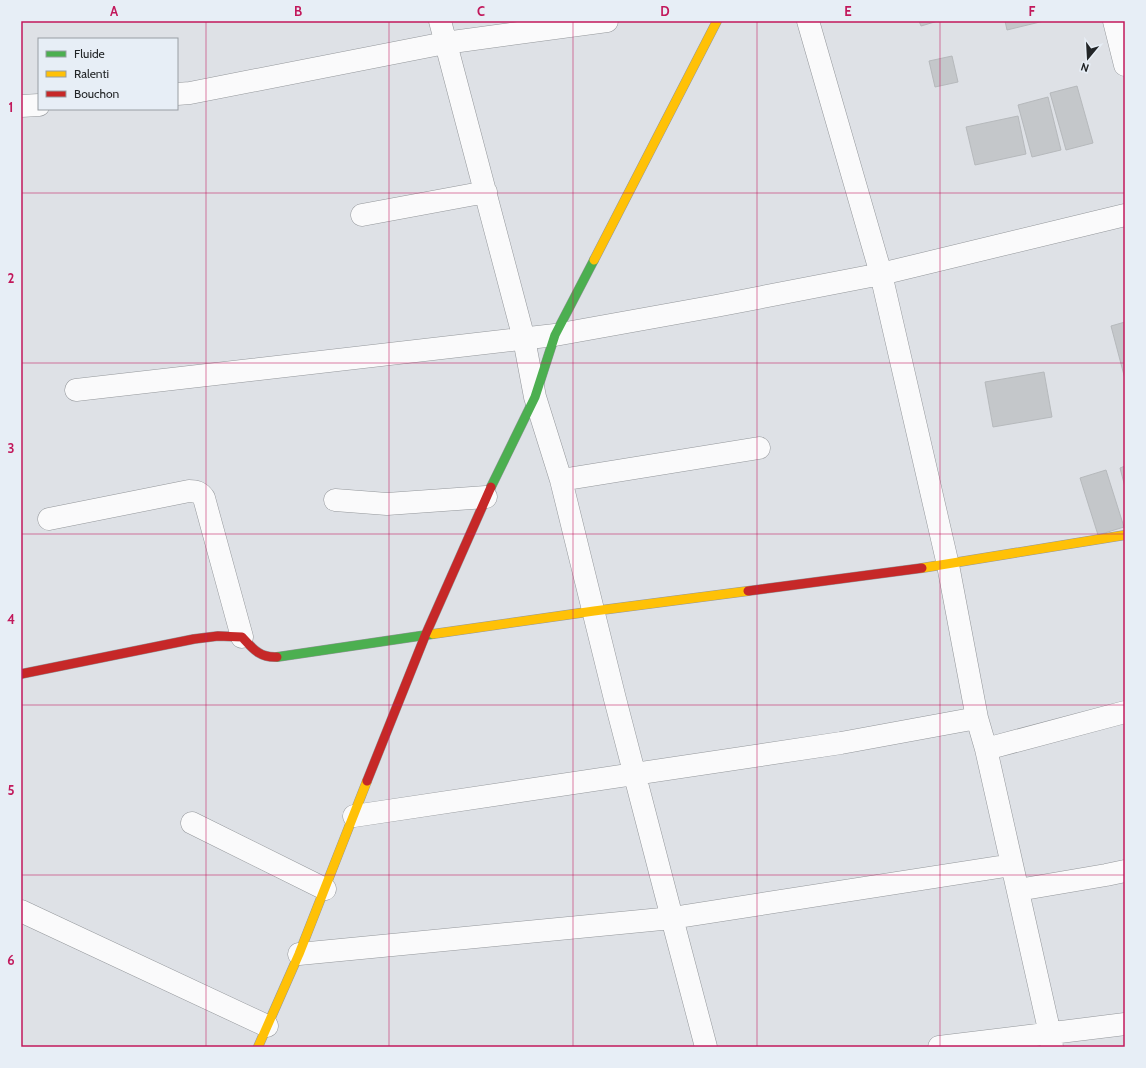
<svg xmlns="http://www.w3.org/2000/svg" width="1146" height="1068" font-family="Cabin,sans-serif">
	<rect width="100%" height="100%" fill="#dee1e6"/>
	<path fill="#c4c7ca" stroke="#b6b9bc" d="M919 21H938L921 26Z
		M1005 21H1044L1007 30Z
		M952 56 958 82 935 87 929 61Z
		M1077 86 1093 143 1066 150 1050 93Z
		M1048 97 1061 150 1032 157 1018 105Z
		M1018 116 1026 154 975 165 966 127Z
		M1125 322V379L1111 326Z
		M1044 372 1052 417 993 427 985 382Z
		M1125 466V487L1120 468Z
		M1106 470 1124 527 1098 535 1080 478Z"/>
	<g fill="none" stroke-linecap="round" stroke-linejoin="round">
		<g stroke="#94979b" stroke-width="23">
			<path id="street" d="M440 21 524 339 535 397 561 480 615 699 672 918 706 1047
				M808 21 881 274 948 565 977 718 986 749 1050 1034 1052 1047
				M1114 21 1125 65
				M177 94 190 93 445 43 607 21
				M21 106 39 105
				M362 215 486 192
				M76 390 555 335 716 306 881 274 1125 215
				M561 480 759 448
				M335 500 387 504 486 497
				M49 519 189 491C196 491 200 492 204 498L242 637
				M986 749 1125 712
				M354 816 841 743 977 718
				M192 823 325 889
				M1018 890 1106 875 1125 871
				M21 911 267 1026
				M299 954 672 918 1012 865
				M939 1047 1125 1024"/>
		</g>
		<g stroke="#94979b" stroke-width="10">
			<path id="fast" d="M491 487 535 397 555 335 594 260
				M277 657 433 634"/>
		</g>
		<g stroke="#94979b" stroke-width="10">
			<path id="slow" d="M594 260 717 21
				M922 568 1125 535
				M433 634 594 611 748 591
				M258 1047 299 954 367 781"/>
		</g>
		<g stroke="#94979b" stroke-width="10">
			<path id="jam" d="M748 591 922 568
				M21 674 194 639 218 636 242 637C253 649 260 658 277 657
				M367 781 425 636 491 487"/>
		</g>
		<use href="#street" stroke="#fafafb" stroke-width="22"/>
		<use href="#fast" stroke="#4caf50" stroke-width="9"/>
		<use href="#slow" stroke="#ffc107" stroke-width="9"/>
		<use href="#jam" stroke="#c62828" stroke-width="9"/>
	</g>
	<path fill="none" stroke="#c2185b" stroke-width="1" stroke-opacity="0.55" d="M206 21V1047M389 21V1047M573 21V1047M757 21V1047M940 21V1047M21 193H1125M21 363H1125M21 534H1125M21 705H1125M21 875H1125"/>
	<rect width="1146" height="1068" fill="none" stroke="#e7eef6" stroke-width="44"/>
	<rect x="38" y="38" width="140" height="72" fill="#e7eef6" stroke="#989ea3"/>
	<rect x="46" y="51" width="20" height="6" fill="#4caf50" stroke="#989ea3"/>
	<text x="74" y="58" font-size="12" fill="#222527">Fluide</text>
	<rect x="46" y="71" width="20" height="6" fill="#ffc107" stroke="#989ea3"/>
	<text x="74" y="78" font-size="12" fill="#222527">Ralenti</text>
	<rect x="46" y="91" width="20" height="6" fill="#c62828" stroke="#989ea3"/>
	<text x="74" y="98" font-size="12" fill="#222527">Bouchon</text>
	<g transform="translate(1088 58) rotate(198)" stroke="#e7eef6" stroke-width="3" paint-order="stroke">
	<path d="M0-3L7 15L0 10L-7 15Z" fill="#222527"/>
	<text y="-6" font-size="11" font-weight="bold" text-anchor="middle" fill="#222527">N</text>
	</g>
	<rect x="22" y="22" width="1102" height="1024" fill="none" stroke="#c2185b" stroke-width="1.5"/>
	<g font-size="13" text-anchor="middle" font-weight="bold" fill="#c2185b">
		<text x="114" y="16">A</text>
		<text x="298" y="16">B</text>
		<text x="481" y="16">C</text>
		<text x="665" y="16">D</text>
		<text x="848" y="16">E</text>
		<text x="1032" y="16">F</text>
		<text x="11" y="112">1</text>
		<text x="11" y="283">2</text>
		<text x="11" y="453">3</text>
		<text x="11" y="624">4</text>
		<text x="11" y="795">5</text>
		<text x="11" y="965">6</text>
	</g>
</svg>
